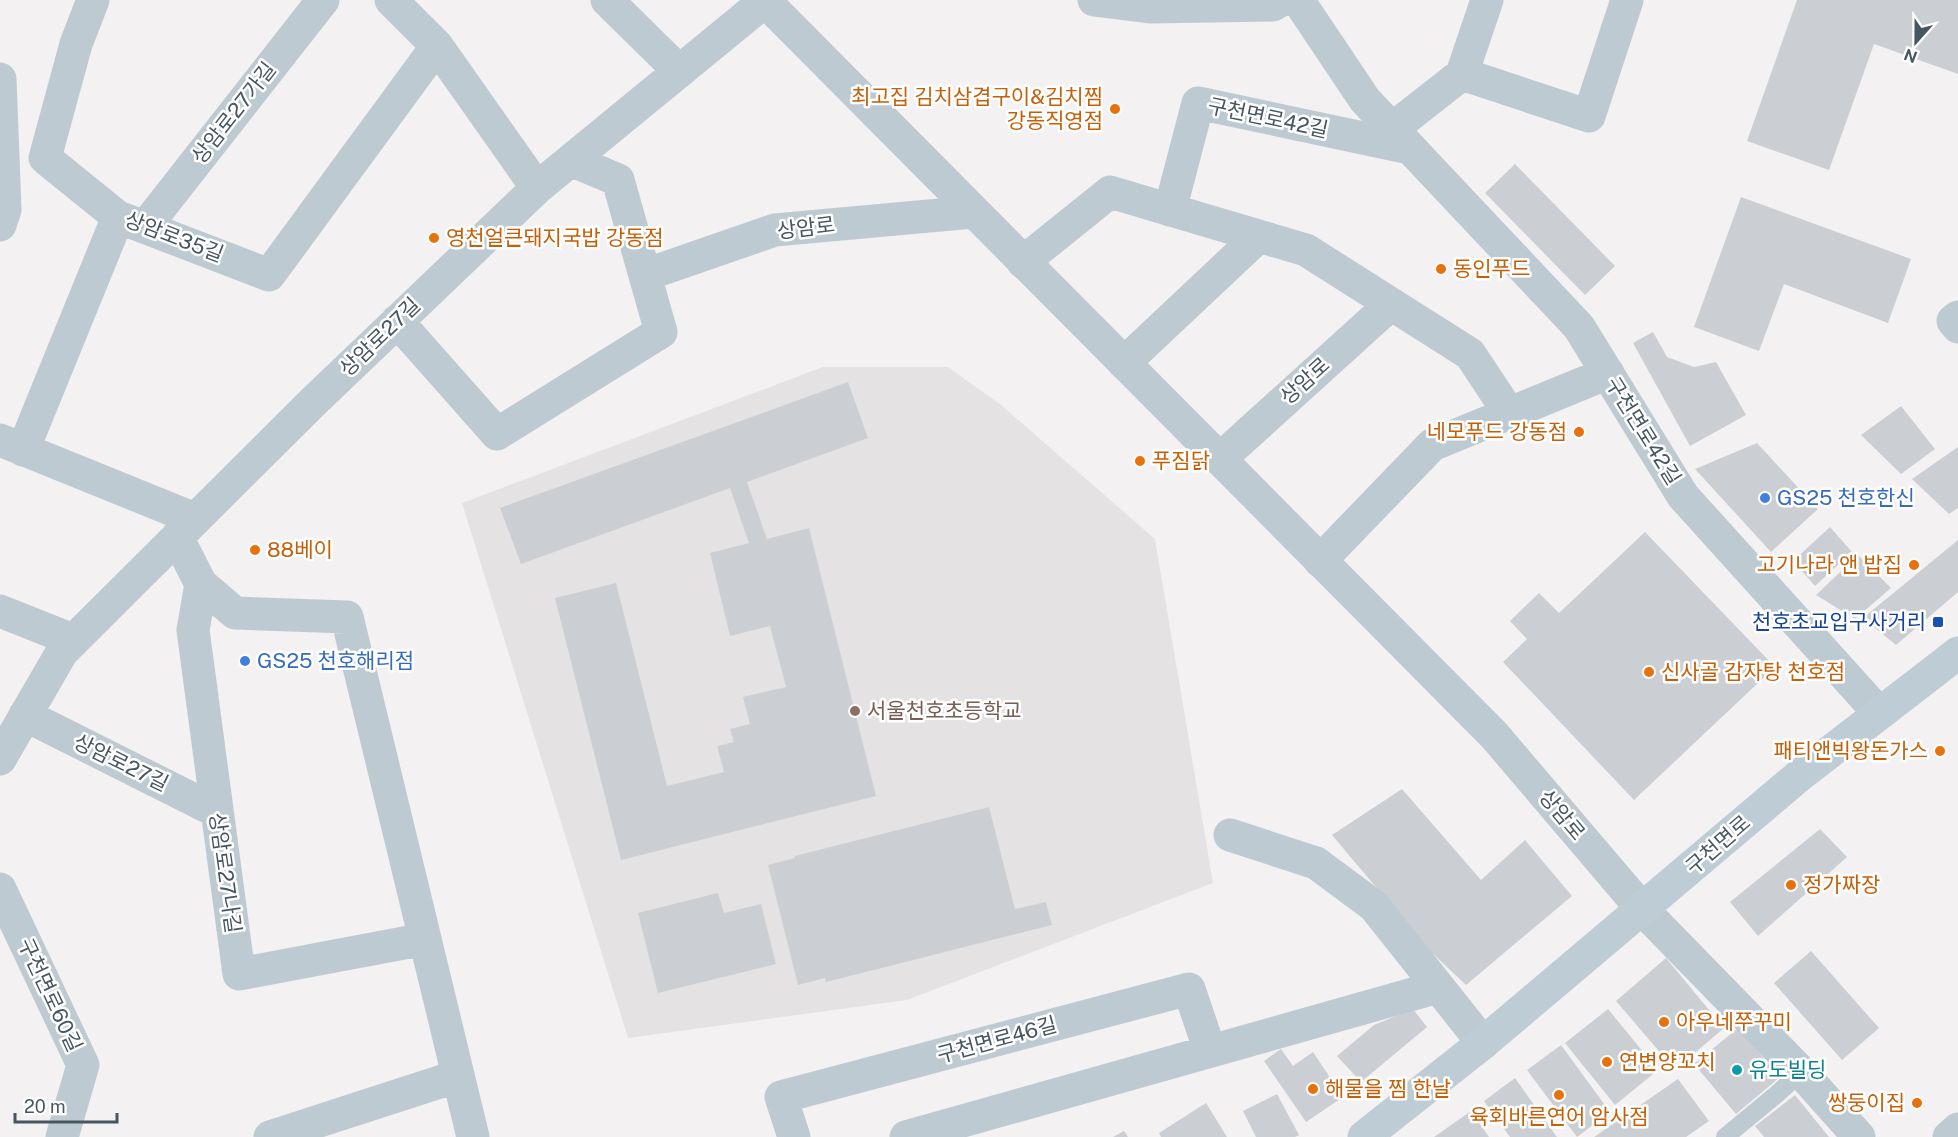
<svg xmlns="http://www.w3.org/2000/svg" width="1958" height="1137" font-family="'Public Sans','Noto Sans KR',sans-serif">
	<rect width="100%" height="100%" fill="#f3f1f1"/>
	<path fill="#e5e2e3" d="M823 367H948L1001 405 1155 539 1213 883 907 1000 628 1038 462 503Z"/>
	<path fill="#cbcfd4" d="M1797 0H1958V74L1874 44 1829 170 1747 141Z
		M1515 164 1615 266 1585 295 1485 193Z
		M1741 197 1911 259 1888 323 1784 284 1759 351 1694 327Z
		M1653 332 1667 357 1694 367 1716 362 1746 415 1690 446 1633 343Z
		M848 382 868 438 747 482 767 539 809 528 876 796 621 860 555 598 616 583 667 786 724 772 717 746 734 742 730 729 750 724 743 697 786 687 770 626 730 636 710 553 749 543 730 488 521 564 500 508Z
		M1901 406 1935 449 1901 474 1861 435Z
		M1757 443 1818 509 1771 552 1695 469Z
		M1958 447V508L1949 514 1912 479Z
		M1830 527 1852 552 1815 586 1793 561Z
		M1645 532 1775 667 1634 800 1503 662 1527 639 1510 621 1539 593 1559 613Z
		M1958 540V592L1896 645 1863 618Z
		M1858 555 1891 588 1855 619 1816 595Z
		M1402 789 1481 880 1525 840 1572 896 1466 985 1429 950 1332 835Z
		M989 807 1015 909 1046 902 1052 925 826 982 825 978 798 985 768 865 795 858V856Z
		M1820 829 1847 857 1758 936 1730 902Z
		M718 893 724 913 761 904 776 964 658 993 638 913Z
		M1811 951 1879 1028 1842 1060 1774 983Z
		M1666 958 1724 1028 1683 1063 1672 1050 1664 1057 1616 1001Z
		M1413 1009 1427 1027 1361 1082 1337 1056 1374 1025Z
		M1608 1009 1658 1070 1615 1105 1565 1043Z
		M1738 1028 1780 1077 1736 1114 1694 1064Z
		M1561 1045 1610 1112 1577 1137 1527 1070Z
		M1281 1049 1293 1066 1313 1052 1343 1097 1306 1122 1264 1061Z
		M1515 1078 1557 1137H1510L1484 1101Z
		M1678 1079 1709 1121 1686 1137H1594Z
		M1277 1094 1299 1135 1295 1137H1256L1243 1111Z
		M1795 1095 1829 1137H1764L1755 1126Z
		M1206 1103 1227 1137H1161L1159 1133Z
		M1471 1111 1489 1137H1434Z
		M1124 1131 1128 1137H1113Z"/>
	<g fill="none" stroke-linecap="round" stroke-linejoin="round">
		<path stroke="#becad1" stroke-width="18" d="M1725 1137 1777 1094 1801 1072"/>
		<path stroke="#becad1" stroke-width="33" d="M93 0 76 44 45 158 118 217 269 275 437 46
			M391 0 437 46 537 188
			M607 0 679 71
			M1094 0 1150 7 1273 5 1281 0
			M1298 0 1365 100 1579 327 1683 496 1879 713
			M1462 74 1589 116 1627 0
			M0 79 5 210 0 225
			M1392 129 1462 74 1487 0
			M1170 210 1198 103 1410 148
			M145 227 323 0
			M1023 262 1110 192 1306 250 1470 354 1509 413
			M645 275 775 230 973 212
			M1958 317 1953 321 1958 327
			M397 321 497 434 661 332 618 180 571 160
			M1124 363 1259 236
			M0 440 195 519
			M23 450 118 217
			M1220 459 1391 304
			M177 537 201 584 235 613 347 617 473 1137
			M1320 561 1432 445 1608 373
			M201 584 193 630 239 974 425 939
			M0 611 73 640
			M25 715 216 811
			M0 759 62 652 311 404 537 188 765 1
			M1230 835 1316 863 1374 906 1483 1043
			M0 889 83 1065 62 1137
			M270 1137 458 1076
			M794 1137 781 1097 1189 989 1210 1051
			M906 1137 1438 987
			M1949 1137 1958 1129"/>
		<path stroke="#becad1" stroke-width="33" d="M764 0 1494 735 1643 910 1801 1072 1859 1137"/>
		<path stroke="#beccd6" stroke-width="33" d="M1364 1137 1483 1043 1800 775 1958 653"/>
	</g>
	<g fill="#e8710a" stroke="#fff" stroke-width="2">
		<circle cx="1115" cy="109" r="6"/>
		<circle cx="434" cy="238" r="6"/>
		<circle cx="1441" cy="269" r="6"/>
		<circle cx="1579" cy="432" r="6"/>
		<circle cx="1140" cy="461" r="6"/>
		<circle cx="255" cy="550" r="6"/>
		<circle cx="1914" cy="565" r="6"/>
		<circle cx="1649" cy="672" r="6"/>
		<circle cx="1940" cy="751" r="6"/>
		<circle cx="1791" cy="885" r="6"/>
		<circle cx="1664" cy="1022" r="6"/>
		<circle cx="1607" cy="1062" r="6"/>
		<circle cx="1313" cy="1089" r="6"/>
		<circle cx="1559" cy="1095" r="6"/>
		<circle cx="1917" cy="1103" r="6"/>
	</g>
	<g fill="#3f7fe0" stroke="#fff" stroke-width="2">
		<circle cx="1765" cy="498" r="6"/>
		<circle cx="245" cy="661" r="6"/>
	</g>
	<rect fill="#1a4fb4" stroke="#fff" stroke-width="2" x="1932" y="616" width="12" height="12" rx="3"/>
	<circle fill="#8d6e63" stroke="#fff" stroke-width="2" cx="855" cy="711" r="6"/>
	<circle fill="#0f9aa8" stroke="#fff" stroke-width="2" cx="1737" cy="1070" r="6"/>
	<g text-anchor="middle" stroke-width="5" stroke-linejoin="round" paint-order="stroke">
		<g font-size="21" fill="#c56008" stroke="#fff" text-anchor="start">
			<text x="1103" y="104" text-anchor="end">최고집 김치삼겹구이&amp;김치찜<tspan x="1103" dy="24">강동직영점</tspan></text>
			<text x="446" y="245">영천얼큰돼지국밥 강동점</text>
			<text x="1453" y="276">동인푸드</text>
			<text x="1567" y="439" text-anchor="end">네모푸드 강동점</text>
			<text x="1152" y="468">푸짐닭</text>
			<text x="267" y="557">88베이</text>
			<text x="1902" y="572" text-anchor="end">고기나라 앤 밥집</text>
			<text x="1661" y="679">신사골 감자탕 천호점</text>
			<text x="1928" y="758" text-anchor="end">패티앤빅왕돈가스</text>
			<text x="1803" y="892">정가짜장</text>
			<text x="1676" y="1029">아우네쭈꾸미</text>
			<text x="1619" y="1069">연변양꼬치</text>
			<text x="1325" y="1096">해물을 찜 한날</text>
			<text x="1905" y="1110" text-anchor="end">쌍둥이집</text>
			<text x="1559" y="1124" text-anchor="middle">육회바른연어 암사점</text>
		</g>
		<g font-size="21" fill="#475760" stroke="#fff">
			<text transform="translate(234 113) rotate(-52)" y="7">상암로27가길</text>
			<text transform="translate(1268 118) rotate(12)" y="7">구천면로42길</text>
			<text transform="translate(806 228) rotate(-7)" y="7">상암로</text>
			<text transform="translate(174 237) rotate(21)" y="7">상암로35길</text>
			<text transform="translate(380 337) rotate(-44)" y="7">상암로27길</text>
			<text transform="translate(1305 381) rotate(-42)" y="7">상암로</text>
			<text transform="translate(1643 431) rotate(58)" y="7">구천면로42길</text>
			<text transform="translate(121 763) rotate(26)" y="7">상암로27길</text>
			<text transform="translate(1562 815) rotate(50)" y="7">상암로</text>
			<text transform="translate(1718 845) rotate(-41)" y="7">구천면로</text>
			<text transform="translate(225 873) rotate(82)" y="7">상암로27나길</text>
			<text transform="translate(50 995) rotate(65)" y="7">구천면로60길</text>
			<text transform="translate(997 1040) rotate(-15)" y="7">구천면로46길</text>
		</g>
		<g font-size="21" fill="#366cbe" stroke="#fff" text-anchor="start">
			<text x="1777" y="505">GS25 천호한신</text>
			<text x="257" y="668">GS25 천호해리점</text>
		</g>
		<g font-size="21" fill="#164399" stroke="#fff" text-anchor="end">
			<text x="1926" y="629">천호초교입구사거리</text>
		</g>
		<g font-size="21" fill="#785e54" stroke="#fff" text-anchor="start">
			<text x="867" y="718">서울천호초등학교</text>
		</g>
		<g font-size="21" fill="#0d838f" stroke="#fff" text-anchor="start">
			<text x="1749" y="1077">유도빌딩</text>
		</g>
	</g>
	<g transform="translate(1916 42) rotate(201)" stroke="#ffffff" stroke-width="4.5" paint-order="stroke">
	<path d="M0-4.5L10 22L0 15L-10 22Z" fill="#475760"/>
	<text y="-9" font-size="16" font-weight="bold" text-anchor="middle" fill="#475760">N</text>
	</g>
	<path d="M15 1113v9h102v-9" fill="none" stroke="#475760" stroke-width="3"/>
	<text x="24" y="1113" font-size="18" fill="#475760" stroke="#ffffff" stroke-width="4.5" paint-order="stroke">20 m</text>
</svg>
